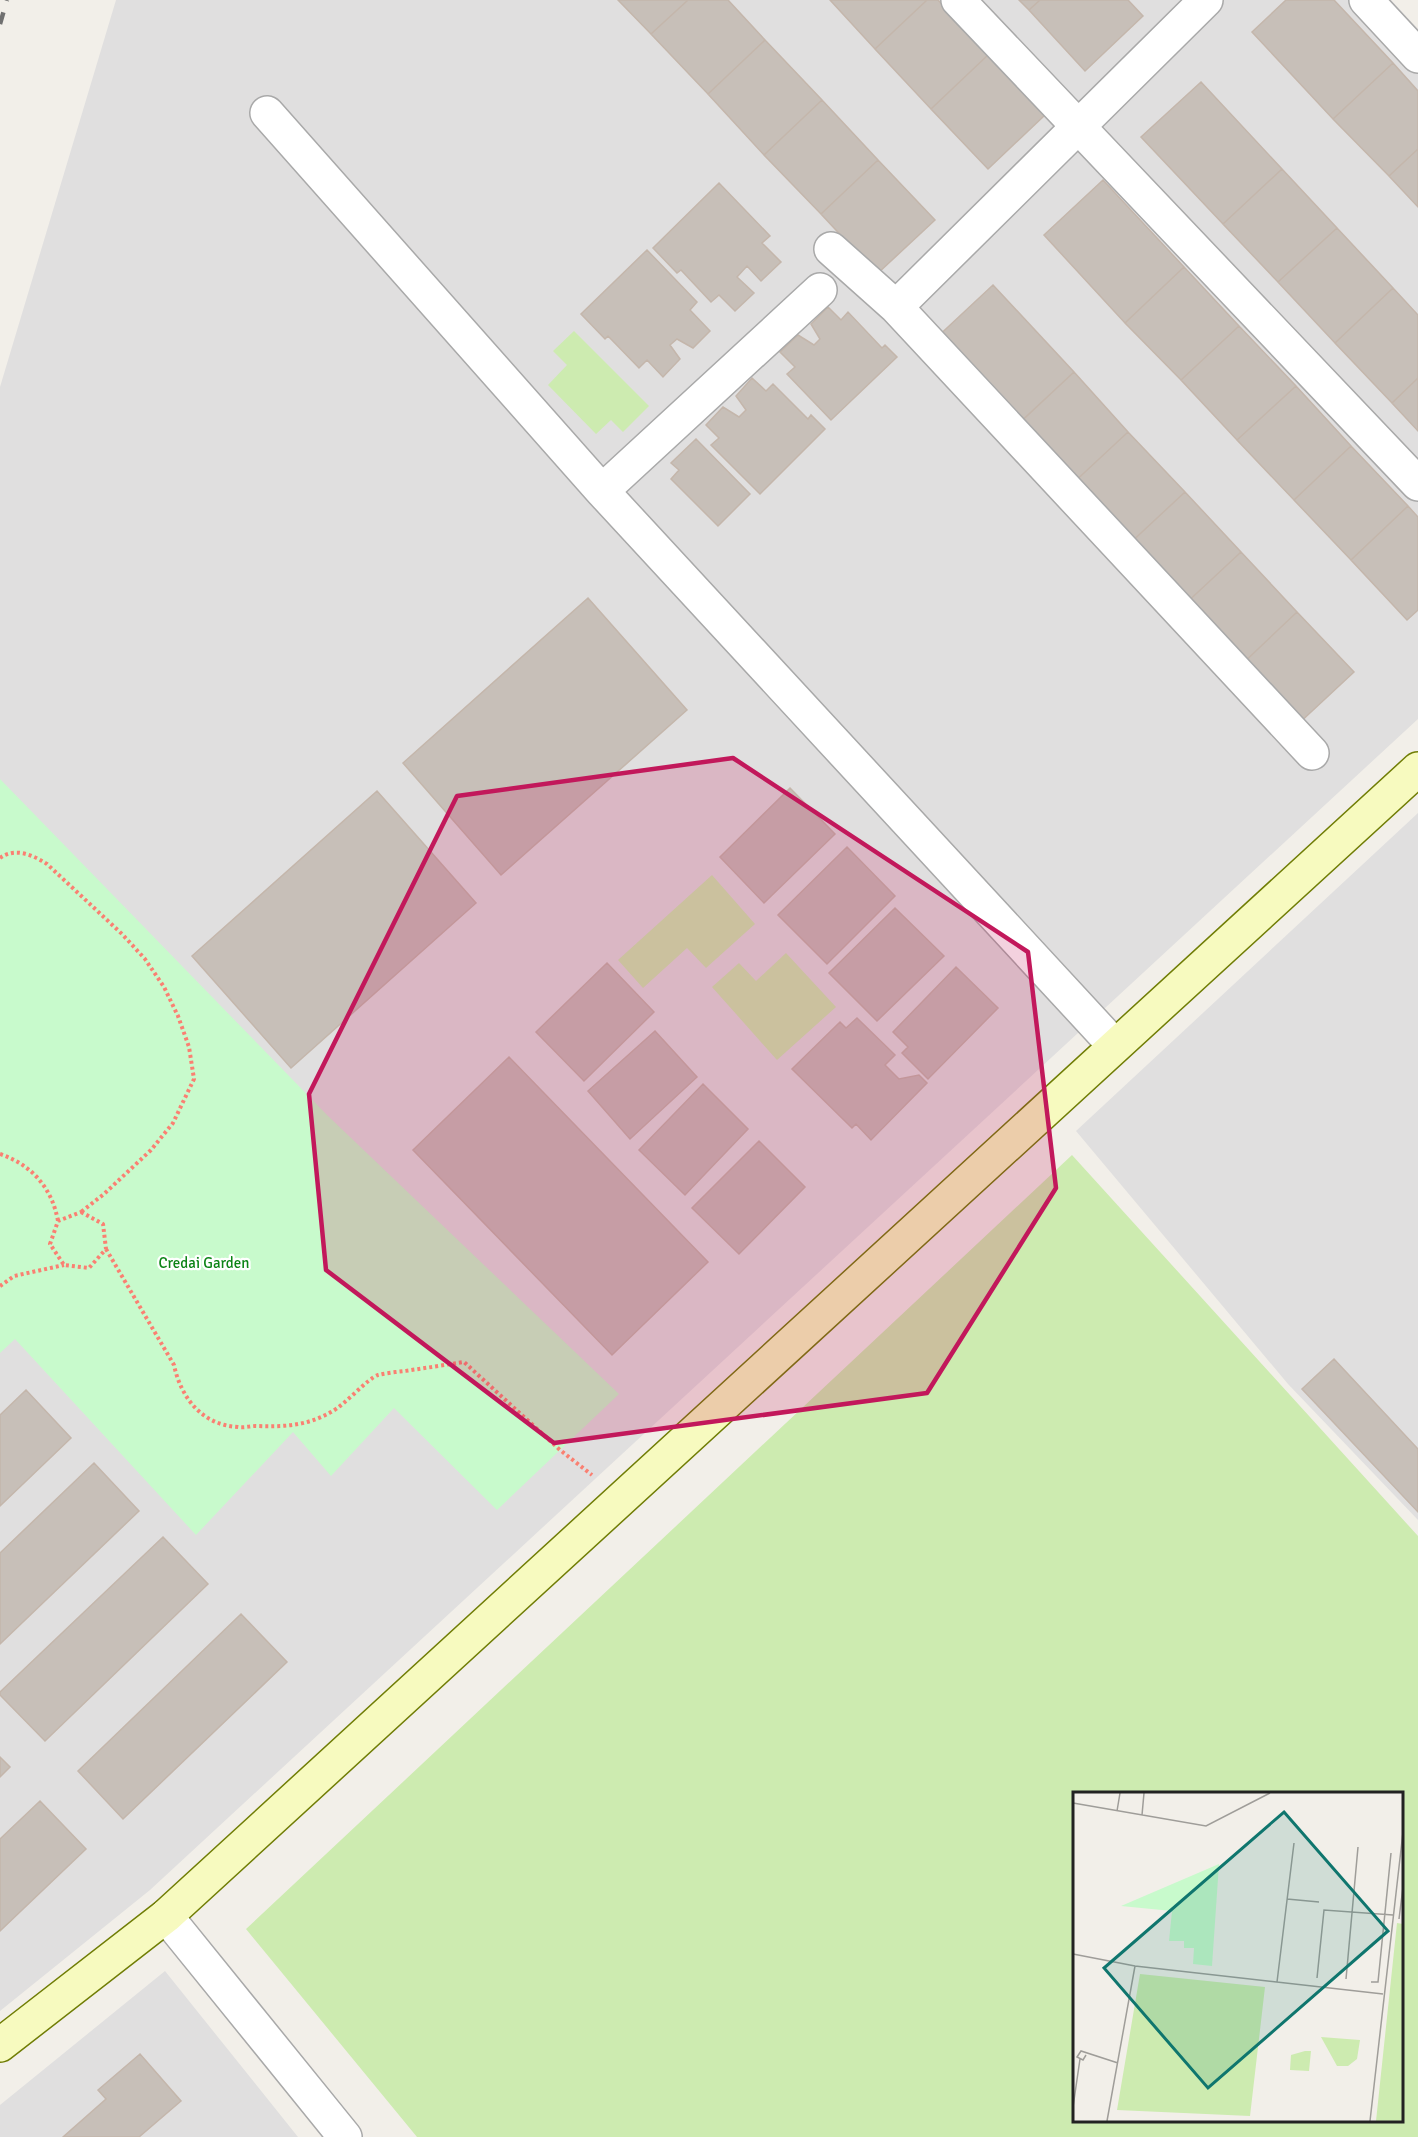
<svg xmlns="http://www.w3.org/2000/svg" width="1418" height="2137" font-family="Signika,sans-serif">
	<rect width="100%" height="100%" fill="#f2efe9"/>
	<path fill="#e0dfdf" d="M116 0H1391L1418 29V719L150 1890 0 2011V387Z
		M1418 813V1520L1288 1384 1076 1131Z
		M165 1971 298 2137H0V2105Z"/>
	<path fill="#cdebb0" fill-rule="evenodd" d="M574 331 649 406 623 432 611 420 596 434 548 385 567 365 553 351Z
		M712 875 755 924 706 968 687 948 643 988 618 960Z
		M786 953 836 1007 777 1060 712 987 739 963 756 981Z
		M1072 1155 1418 1536V2137H417L246 1929ZM1074 1794H1402V2120H1074Z"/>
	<path fill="#c8facc" d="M0 779 327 1115 619 1394 497 1510 394 1408 331 1476 293 1432 196 1535 15 1339 0 1353Z"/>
	<path fill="#c7bfb8" stroke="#c4b6ab" stroke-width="1.5" d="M618 0H688L651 34Z
		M688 0H728L765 40 708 94 651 34Z
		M830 0H927L875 49Z
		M927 0H938L989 54 931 109 875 49Z
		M1019 0H1040L1029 10Z
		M1040 0H1128L1143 16 1085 71 1029 10Z
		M1286 0H1334L1393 63 1333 119 1252 32Z
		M765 40 822 100 764 155 708 94Z
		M989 54 1045 115 988 169 931 109Z
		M1393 63 1418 91V149L1389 176 1333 119Z
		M1201 82 1282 169 1223 224 1141 137Z
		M822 100 878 160 821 214 764 155Z
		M1418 149V207L1389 176Z
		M878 160 935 220 877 274 821 214Z
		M1282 169 1337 228 1278 282 1223 224Z
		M1103 180 1184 267 1125 323 1044 235Z
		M719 183 770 236 762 243 781 262 761 281 747 266 737 277 754 293 735 311 719 295 711 302 681 270 677 273 653 248Z
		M1337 228 1393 288 1335 343 1278 282Z
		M647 250 697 302 690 310 710 331 693 348 677 339 670 345 680 359 663 377 647 360 639 368 608 336 605 339 581 314Z
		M1184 267 1239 326 1181 380 1125 323Z
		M993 285 1074 372 1014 428 933 341Z
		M1393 288 1418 315V378L1392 403 1335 343Z
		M828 307 841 320 848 312 882 348 885 345 897 357 831 420 787 374 795 367 780 352 798 335 814 345 820 339 811 324Z
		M1239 326 1296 386 1237 440 1181 380Z
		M1074 372 1128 432 1070 486 1014 428Z
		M752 378 766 391 773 384 808 419 811 415 825 429 760 494 711 445 719 438 706 425 723 407 739 417 746 410 736 396Z
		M1418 378V431L1392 403Z
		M1296 386 1351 446 1294 500 1237 440Z
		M1128 432 1185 492 1127 546 1070 486Z
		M696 439 750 494 718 526 671 479 679 470 671 463Z
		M1351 446 1408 506 1351 560 1294 500Z
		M1185 492 1241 552 1183 606 1127 546Z
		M1408 506 1418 517V610L1407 620 1351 560Z
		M1241 552 1297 612 1240 666 1183 606Z
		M588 598 687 710 501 875 403 763Z
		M1297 612 1354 672 1296 726 1240 666Z
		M790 788 835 834 764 903 720 857Z
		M377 791 476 903 291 1068 192 956Z
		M847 847 895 896 827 964 778 915Z
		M895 908 944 956 877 1021 829 973Z
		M607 963 654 1012 584 1081 536 1032Z
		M956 967 998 1008 928 1079 902 1053 908 1047 893 1032Z
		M857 1018 895 1055 885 1065 899 1079 919 1075 927 1083 871 1140 856 1124 852 1128 792 1069 840 1022 846 1028Z
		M655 1031 697 1077 630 1139 588 1091Z
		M509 1057 708 1262 612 1355 413 1150Z
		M703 1084 748 1129 685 1195 639 1150Z
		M759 1141 805 1187 739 1254 692 1208Z
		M1334 1359 1418 1449V1512L1302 1389Z
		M26 1390 71 1438 0 1506V1415Z
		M94 1463 139 1511 0 1644V1553Z
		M163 1537 208 1584 45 1741 0 1695V1692Z
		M241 1614 287 1662 123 1819 78 1771Z
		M0 1757 10 1767 0 1777Z
		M40 1801 86 1849 0 1931V1839Z
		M140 2054 181 2101 139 2137H63L106 2099 98 2090Z"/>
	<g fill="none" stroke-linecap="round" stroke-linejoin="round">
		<g stroke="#a9a9a9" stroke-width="36">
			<path id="street" d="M958 0 1418 484
				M1206 0 896 307 1312 753
				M1366 0 1418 56
				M267 113 602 491 1115 1046
				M831 249 896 307
				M602 491 820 290
				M166 1916 345 2137"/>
		</g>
		<g stroke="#707d05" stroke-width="36">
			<path id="secondary" d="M0 2045 166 1916 1418 769"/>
		</g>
		<path stroke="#fa8072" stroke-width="4" stroke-dasharray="3 3" stroke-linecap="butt" d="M0 858C15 847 33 855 47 864L122 934 145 959 164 987 178 1016 189 1047 194 1079 173 1123 151 1150 104 1194 81 1212
			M0 1154C32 1165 52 1188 58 1221
			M81 1212 103 1224 106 1249 89 1268 64 1265 50 1244 58 1221Z
			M106 1249 174 1365C181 1398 202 1425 238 1427 244 1428 250 1426 256 1426 283 1427 307 1426 331 1412 345 1405 368 1378 378 1375 386 1373 396 1372 405 1371 425 1368 445 1365 464 1362L560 1450 592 1475
			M0 1286 14 1276 64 1265"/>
		<use href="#street" stroke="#fff" stroke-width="33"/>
		<use href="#secondary" stroke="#f7fabf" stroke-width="33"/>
		<path stroke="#707070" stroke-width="4.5" stroke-dasharray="12 12" stroke-linecap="butt" d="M0 24 7 0"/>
	</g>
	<path fill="#c2185b" fill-opacity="0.2" stroke="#c2185b" stroke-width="4.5" stroke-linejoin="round" d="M733 758 1028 952 1056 1188 927 1393 554 1443 326 1270 309 1094 457 796Z"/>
	<g text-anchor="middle" stroke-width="4.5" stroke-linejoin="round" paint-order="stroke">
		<g font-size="15" fill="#0c8416" stroke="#fff">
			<text x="204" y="1268">Credai Garden</text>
		</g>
	</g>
	<g transform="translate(1073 1792)">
		<rect width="330" height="330" fill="#f2efe9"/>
		<path d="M324 131 330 132V329H303ZM67 182 192 195 177 324 44 318ZM248 245 287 248 284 267 275 274H264ZM232 259H238L236 279 217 278 218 263Z" fill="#cdebb0"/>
		<path d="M146 72 139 174 120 172 121 156H111V149H96L99 119 48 114Z" fill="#c8facc"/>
		<path fill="none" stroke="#9f9d99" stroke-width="1.5" d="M0 11 133 34 197 1M44 19 47 1M69 23 71 1M214 107 246 110M326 127 330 95M0 162 62 174 310 202M244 186 251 118 320 123M273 187 285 55M204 190 221 51M298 190H305L318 61M13 263 10 268 4 265 8 259 45 271M0 315 7 267M34 329 62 174M297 329 330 40"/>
		<path fill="#0f766e" fill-opacity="0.15" stroke="#0f766e" stroke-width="3" d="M211 20 315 139 135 296 31 176Z"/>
		<rect width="330" height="330" fill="none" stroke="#222" stroke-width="3"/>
	</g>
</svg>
